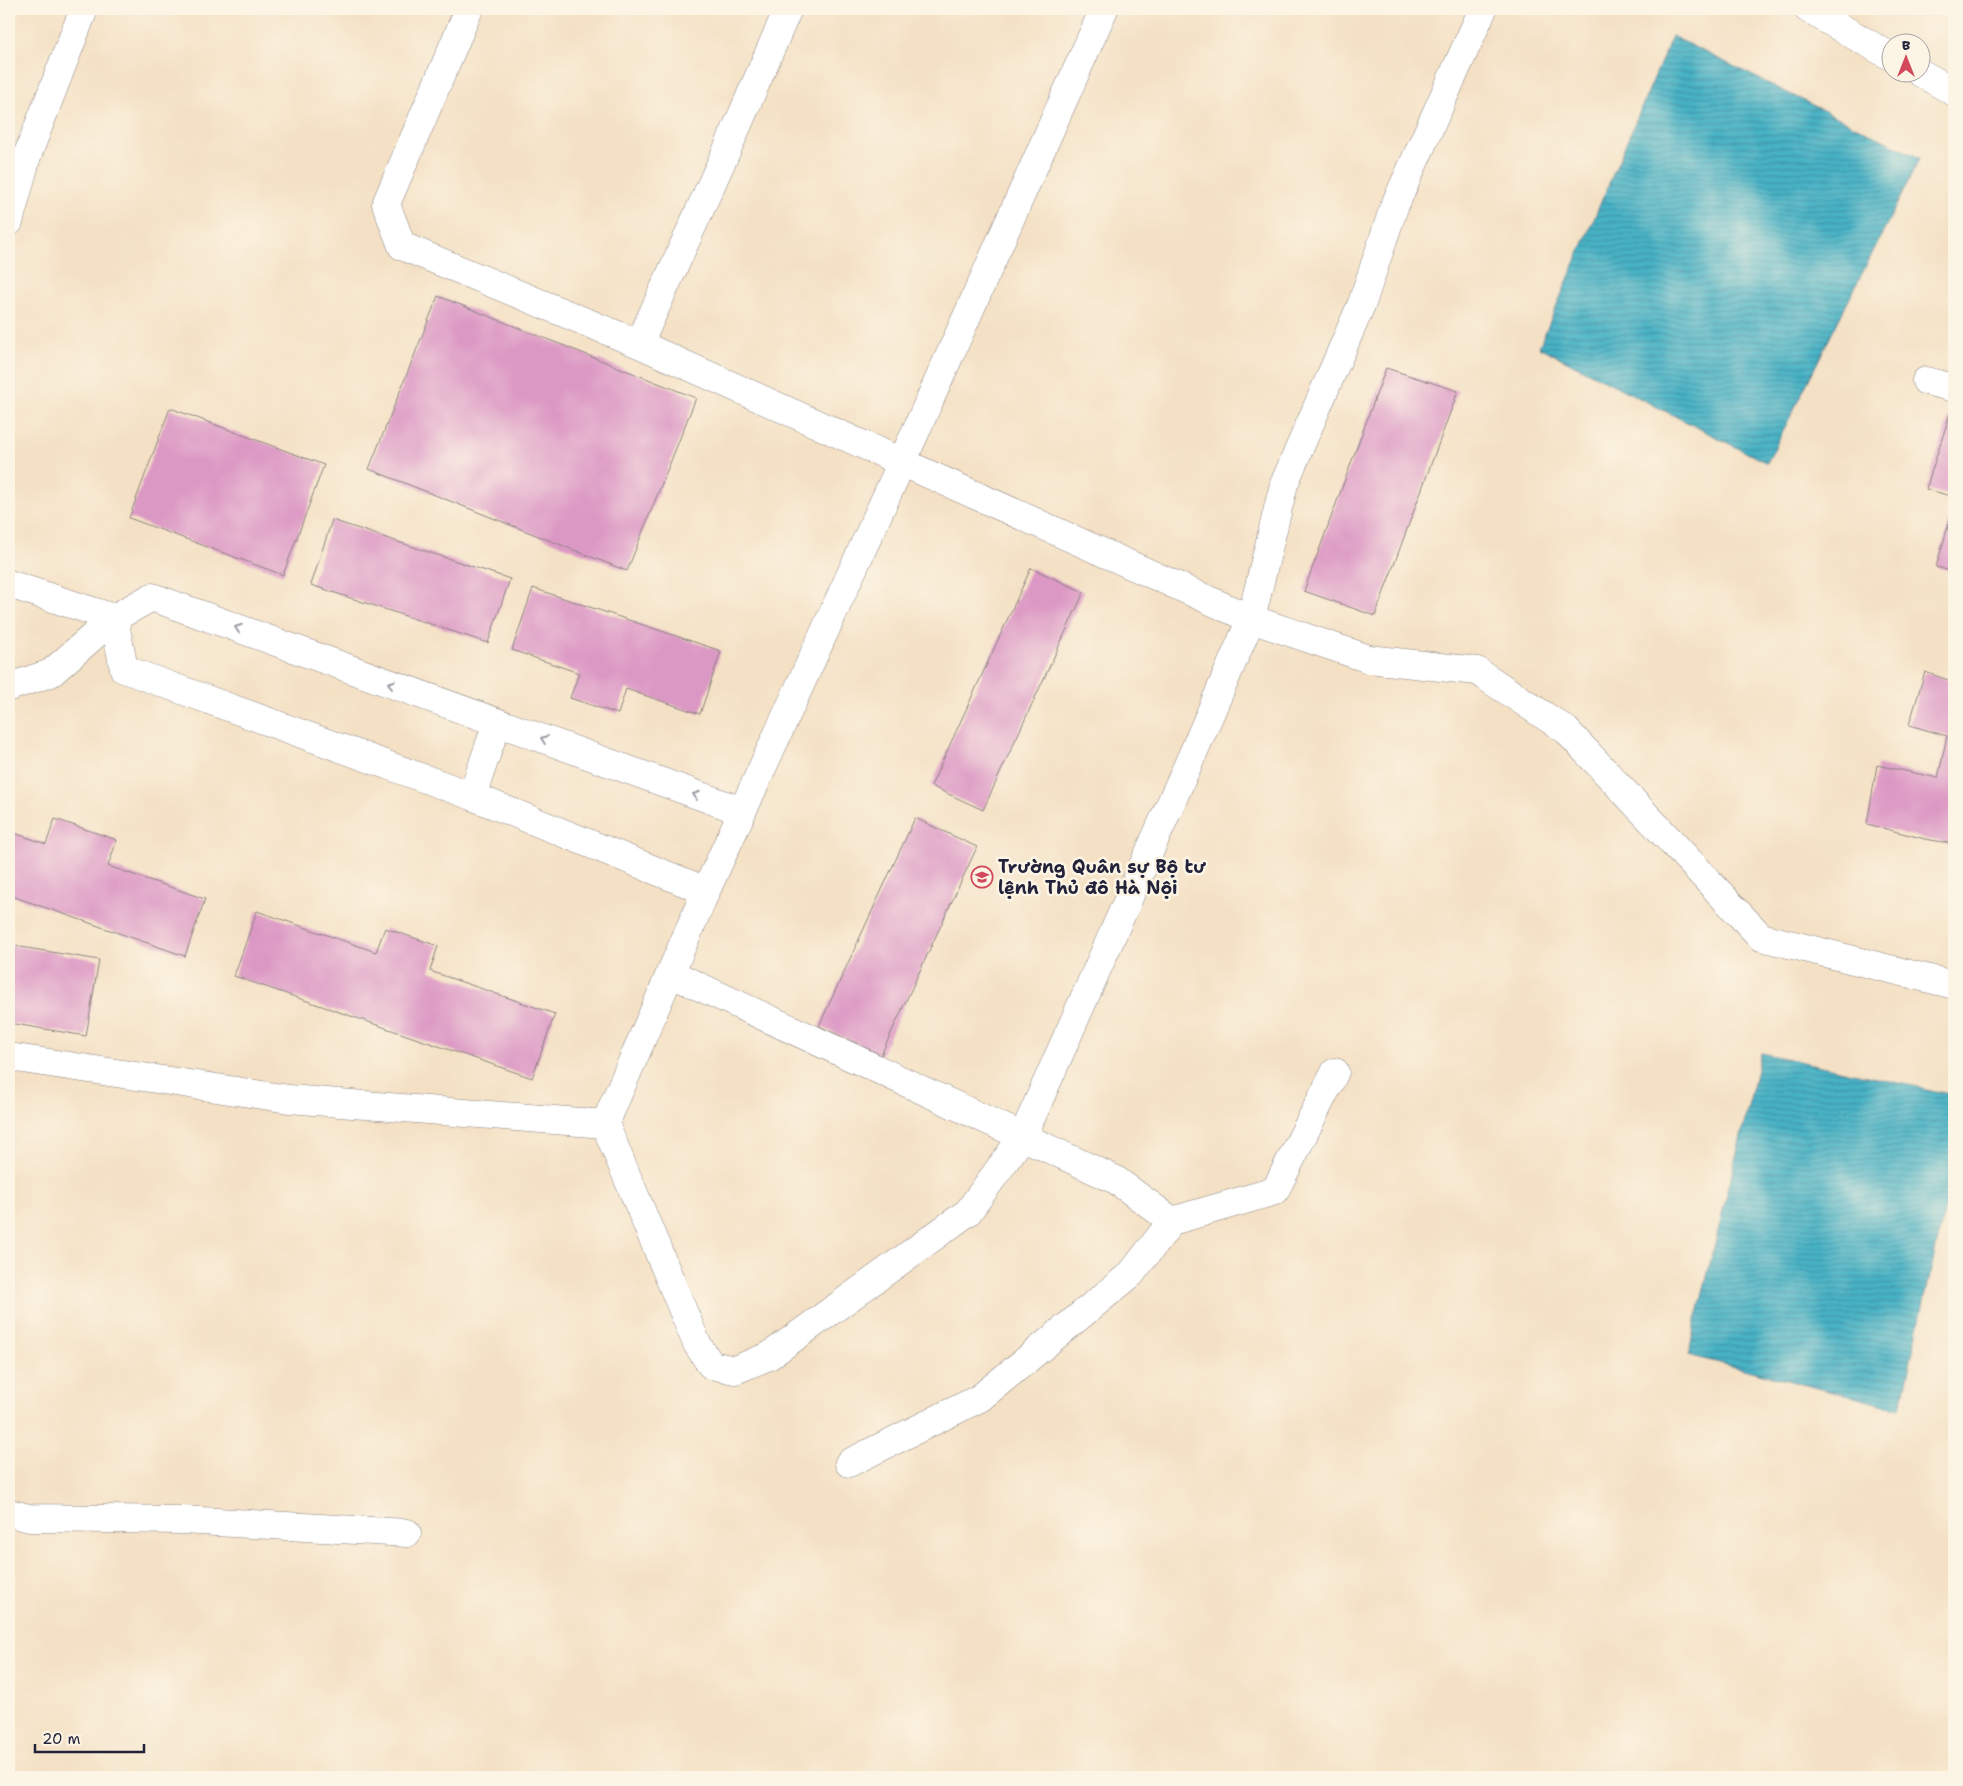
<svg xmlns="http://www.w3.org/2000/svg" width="1963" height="1786" font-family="'Shantell Sans',sans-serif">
	<defs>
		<pattern id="water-rules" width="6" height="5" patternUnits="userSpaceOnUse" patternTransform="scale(1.25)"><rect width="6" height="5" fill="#47b2c5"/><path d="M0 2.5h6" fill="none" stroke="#3b90a1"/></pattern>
	</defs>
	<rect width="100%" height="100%" fill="#fcf5e5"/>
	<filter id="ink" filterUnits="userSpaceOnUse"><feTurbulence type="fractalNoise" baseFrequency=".02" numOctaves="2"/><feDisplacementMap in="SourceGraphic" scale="10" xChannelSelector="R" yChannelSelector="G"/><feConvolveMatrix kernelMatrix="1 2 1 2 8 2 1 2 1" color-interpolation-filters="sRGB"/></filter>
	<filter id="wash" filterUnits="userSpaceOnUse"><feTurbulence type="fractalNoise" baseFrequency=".0096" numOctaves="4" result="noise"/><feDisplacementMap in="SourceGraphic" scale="20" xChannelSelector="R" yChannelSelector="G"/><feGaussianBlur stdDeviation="1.12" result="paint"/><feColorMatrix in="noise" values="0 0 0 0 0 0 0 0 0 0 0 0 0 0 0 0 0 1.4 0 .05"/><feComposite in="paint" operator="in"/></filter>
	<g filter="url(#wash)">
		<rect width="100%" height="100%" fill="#f4e1c5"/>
		<path fill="url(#water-rules)" stroke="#346a80" d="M1672 36 1920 158 1767 463 1539 347Z
			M1761 1053 1954 1095V1167L1900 1409 1688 1355Z"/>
		<g id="blocks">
			<path fill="#dc98c4" d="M438 296 696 398 627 571 369 469Z
				M1386 368 1458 391 1375 616 1304 591Z
				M1954 401V497L1926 489Z
				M170 408 324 465 283 575 129 518Z
				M1954 506V572L1936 567Z
				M332 520 510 579 488 643 311 585Z
				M1031 568 1084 592 983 810 931 786Z
				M533 588 721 651 700 714 626 689 618 714 570 698 579 673 512 650Z
				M1925 672 1954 682V844L1925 839 1867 824 1877 765 1938 778 1947 736 1909 725Z
				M915 818 977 847 881 1055 819 1026Z
				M55 819 117 840 108 866 205 899 185 956 9 895V831L46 844Z
				M257 911 376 952 385 928 438 946 430 971 555 1014 532 1078 234 976Z
				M9 945 99 960 86 1036 9 1023Z"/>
		</g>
	</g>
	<g filter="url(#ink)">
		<use href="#blocks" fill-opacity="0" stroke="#8b8280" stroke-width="1"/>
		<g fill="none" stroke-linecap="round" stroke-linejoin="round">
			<g stroke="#8b8280" stroke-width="29">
				<path id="minor" d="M469 9 386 204 402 246 639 344 1251 619 1369 659 1477 671 1566 730 1761 937 1954 985
					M1104 9 902 462 706 891 605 1124 697 1344 711 1365 735 1370 769 1356 968 1212 1023 1136 1194 751 1251 619 1284 484 1362 303 1394 207 1483 9
					M1808 9 1890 56
					M1919 72 1954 92
					M9 222 27 156 84 9
					M639 344 726 152 788 9
					M1926 381 1954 388
					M9 584 114 618
					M9 687 51 673 114 618
					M472 796 497 723
					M706 891 472 796 124 669 114 618 152 597 742 811
					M670 973 1116 1180 1172 1221
					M9 1057 289 1099 605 1124
					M849 1463 980 1398 1131 1274 1172 1221 1275 1191 1335 1072
					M9 1513 29 1518 182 1520 407 1533"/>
			</g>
			<use href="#minor" stroke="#fff" stroke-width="28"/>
		</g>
		<defs><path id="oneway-chevron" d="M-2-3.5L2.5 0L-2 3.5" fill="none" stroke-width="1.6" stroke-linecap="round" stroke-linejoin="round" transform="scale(1.25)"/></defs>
		<g stroke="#9c9ca7">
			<use href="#oneway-chevron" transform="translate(238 628) rotate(-160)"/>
			<use href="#oneway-chevron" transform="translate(391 684) rotate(-160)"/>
			<use href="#oneway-chevron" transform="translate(544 739) rotate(-160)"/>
			<use href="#oneway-chevron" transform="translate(696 795) rotate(-160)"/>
		</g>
	</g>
	<defs>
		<g id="university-ring" transform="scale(1.125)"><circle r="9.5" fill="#fcf5e5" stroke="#d1495b" stroke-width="1.5"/><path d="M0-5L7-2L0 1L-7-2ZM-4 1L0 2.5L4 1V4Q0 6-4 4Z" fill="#d1495b"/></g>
	</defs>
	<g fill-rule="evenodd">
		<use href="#university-ring" x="982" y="877"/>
	</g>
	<g text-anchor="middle" stroke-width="5" stroke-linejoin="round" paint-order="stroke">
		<g font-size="18" font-weight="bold" fill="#22223b" stroke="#fcf5e5" text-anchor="start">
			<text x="998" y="873">Trường Quân sự Bộ tư<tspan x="998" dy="21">lệnh Thủ đô Hà Nội</tspan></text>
		</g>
	</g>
	<rect width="1963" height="1786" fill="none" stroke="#fcf5e5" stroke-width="30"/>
	<g transform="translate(1906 58)"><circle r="24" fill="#fcf5e5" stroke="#a5a1a1"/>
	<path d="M0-4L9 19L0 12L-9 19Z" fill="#d1495b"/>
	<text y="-8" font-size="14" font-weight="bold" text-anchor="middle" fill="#22223b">B</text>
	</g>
	<path d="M35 1744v8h109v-8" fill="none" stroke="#22223b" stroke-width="2.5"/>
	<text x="42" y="1744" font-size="15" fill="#22223b" stroke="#fcf5e5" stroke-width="4" paint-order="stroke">20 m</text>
</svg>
